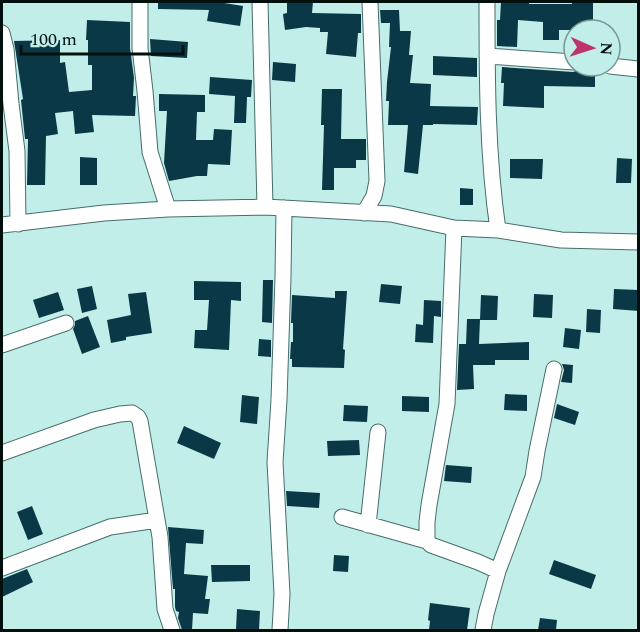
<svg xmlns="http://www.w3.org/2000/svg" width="640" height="632" font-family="Spectral,serif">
	<rect width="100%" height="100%" fill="#c2eeea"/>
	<path fill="#0a3847" d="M158 2H218L243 6 240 26 207 21 209 10 158 9Z
		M287 2H313L312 13 361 14V33H358L356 57 326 54 328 32H320V28L306 27 285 30 283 14 287 13Z
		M501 2H529V4H572V2H593V30H559V40H543V22L518 20 517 47 497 46V20H500Z
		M380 10H399L400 31H411L409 55H413L410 83 431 84 430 106 478 107 477 125 433 124V125H423L418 174 404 172 408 125H388L389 101H386L387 82 391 47H389L390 23H381Z
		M87 20 130 22V48L134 78 133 96H136L135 116 92 115 94 132 75 134 73 111 55 113 58 134 46 136 45 185H27L28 139H25L21 100 23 99 14 41 60 40V63L65 62 69 92 92 90V65H88V40H86Z
		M150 39 188 42 187 58 151 56Z
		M433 56 477 58V77L433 75Z
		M273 62 296 64 295 82 272 80Z
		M502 67 573 72 579 70 582 67 595 68V87L544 86V108L503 106 504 83H501Z
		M210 77 252 80 251 97H247L246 123H234L235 96 209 94Z
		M322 89H342L341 139H366V160H356V168H334V190H322L324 125H321Z
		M159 94 205 95V112H197L196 140H213L214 129 232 130 230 165 208 164 207 176H197L169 181 164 163 167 111H159Z
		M80 157 97 158V185H80Z
		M617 158 632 159 631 183H616Z
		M510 159H543L542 179 510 178Z
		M460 188 473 189V205H460Z
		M263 280H273L272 323 262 322Z
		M194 281 241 282V301L231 300 229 350 194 348 195 330H207L209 300H194Z
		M381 284 402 286 400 304 379 302Z
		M92 286 97 309 82 313 77 289Z
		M614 289 639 290V311L613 309Z
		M335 291H347L343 349 345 350 344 368 292 367V359H290L291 342H293V323H291L292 295 335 298Z
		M58 292 64 310 39 318 33 300Z
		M146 292 152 333 126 337V340L111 343 107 320 131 315 128 294Z
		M534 294 553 295 552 318 533 317Z
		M481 295 498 296 497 320H480Z
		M424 300 441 301V317L434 316 433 343 415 342 416 324 423 325Z
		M587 309 601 310 600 333 586 332Z
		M88 316 100 347 82 354 73 329 75 325V321Z
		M467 319H480L479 344 529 342V360H495V365H473L474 389 457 390 459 344H466Z
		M565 328 581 330 579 349 563 347Z
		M259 339 271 340V357L258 356Z
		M562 364 573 365 572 383 561 382 564 370Z
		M505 394 527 395V411L504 410Z
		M242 395 259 397 257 424 240 422Z
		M402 396 429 397V412L402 411Z
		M557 404 579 412 575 425 554 418Z
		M344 405 368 406 367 422 343 421Z
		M184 426 221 443 214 459 177 443Z
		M359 440 360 455 328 456 327 441Z
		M446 465 472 467 471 483 444 481Z
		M286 491 320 493 319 508 287 506Z
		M32 506 43 534 28 540 17 512Z
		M168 527 204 530 203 544 186 543 184 574 208 576 205 599H210L208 614 193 613 192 630H182L178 618 179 612 176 611 175 607V589H173Z
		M334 555 349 556 348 572 333 571Z
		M554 560 596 575 591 589 549 574Z
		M211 565H250V581L212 582Z
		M27 569 33 582 2 597V579Z
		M430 603 470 608 467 630H429L430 621 428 620Z
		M237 609 260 611 259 630 236 629Z
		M540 618 557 620 556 630H538Z"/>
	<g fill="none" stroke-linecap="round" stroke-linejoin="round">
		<g stroke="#456e6a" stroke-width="17">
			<path id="minor" d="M140 2V48L145 91 150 152 168 209
				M260 2 265 207
				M487 2C487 78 487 154 498 230
				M2 33 6 49 11 104 17 151 18 224
				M487 56 574 62
				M610 66 638 69
				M364 213 374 196 377 181 370 2
				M2 225 104 213 168 209 265 207 391 214 454 228 498 230 561 240 638 242
				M2 345 66 323
				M2 453 94 420 120 414 132 413 138 417 140 421 160 537 165 609 172 630
				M342 517 427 541 431 545 478 562 498 571
				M368 525 378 432
				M427 541V522L429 505 447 404 454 228
				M2 568 110 527 157 520
				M280 630 282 594 275 462 279 400 283 277 284 208
				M483 630 486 614 498 571 533 477 537 451 554 369"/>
		</g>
		<use href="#minor" stroke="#fff" stroke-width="15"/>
	</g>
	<rect width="640" height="632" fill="none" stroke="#010f0d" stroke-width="6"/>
	<g transform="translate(592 48) rotate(93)"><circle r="28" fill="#c2eeea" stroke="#759592" stroke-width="1.5"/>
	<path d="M0-4.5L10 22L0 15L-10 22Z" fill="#be336a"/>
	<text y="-9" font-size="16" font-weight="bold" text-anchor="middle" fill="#010f0d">N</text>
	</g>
	<path d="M21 45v9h162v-9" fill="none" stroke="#010f0d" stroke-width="3"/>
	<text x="30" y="45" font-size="18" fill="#010f0d" stroke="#c2eeea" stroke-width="4.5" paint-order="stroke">100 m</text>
</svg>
